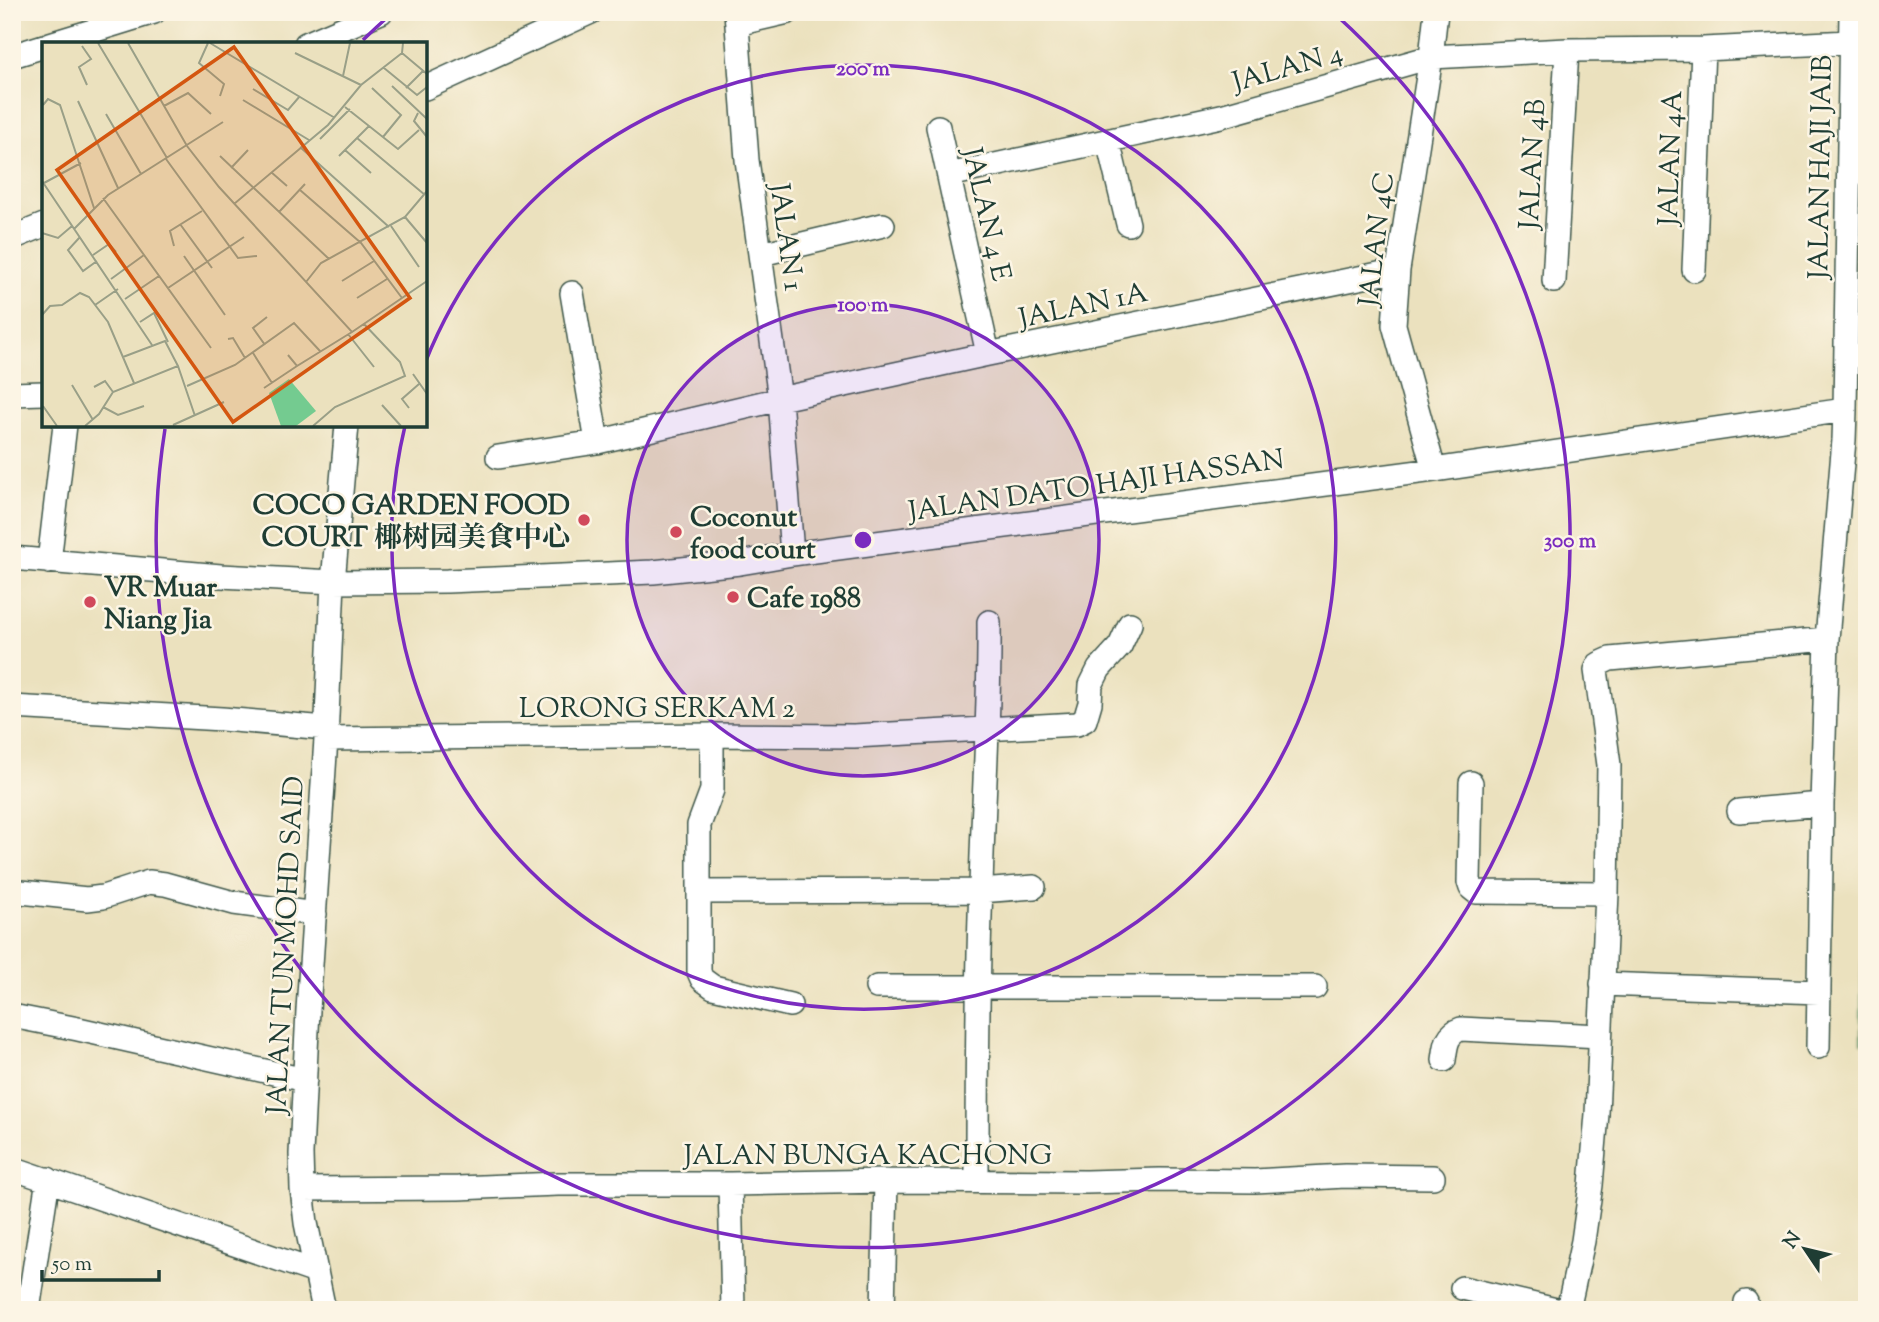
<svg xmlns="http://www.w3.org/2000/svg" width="1879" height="1322" font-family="'Sorts Mill Goudy','Noto Serif SC',serif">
	<rect width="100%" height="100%" fill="#fcf5e5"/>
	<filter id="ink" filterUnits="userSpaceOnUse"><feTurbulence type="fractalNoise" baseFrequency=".0143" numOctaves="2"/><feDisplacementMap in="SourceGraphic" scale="14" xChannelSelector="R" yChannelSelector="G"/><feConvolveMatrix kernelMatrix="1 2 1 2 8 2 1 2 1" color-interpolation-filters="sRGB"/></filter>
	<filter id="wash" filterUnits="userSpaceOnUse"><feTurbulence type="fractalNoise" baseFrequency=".00686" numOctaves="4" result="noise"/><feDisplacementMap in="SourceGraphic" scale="28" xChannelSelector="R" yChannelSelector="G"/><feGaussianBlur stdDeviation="1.57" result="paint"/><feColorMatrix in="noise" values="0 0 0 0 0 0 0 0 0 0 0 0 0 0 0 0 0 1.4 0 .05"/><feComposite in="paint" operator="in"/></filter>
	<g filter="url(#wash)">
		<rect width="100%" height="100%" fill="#ebe1be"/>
		<path fill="#74cb90" stroke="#4a8462" stroke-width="2" d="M1863 891H1867V1044L1861 1043Z"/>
	</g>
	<g filter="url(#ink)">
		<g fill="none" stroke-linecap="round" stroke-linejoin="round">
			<g stroke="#3e5649" stroke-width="26">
				<path id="minor" d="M736 12 747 160 780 399 792 554
					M737 24 788 12
					M50 44 154 12
					M306 44 381 12
					M12 56 44 46
					M425 88 591 12
					M938 127 988 354
					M1108 141 1128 224
					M949 175 1221 116 1431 57 1567 50 1703 49 1850 42
					M12 238 44 225
					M761 254 883 225
					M1694 270 1703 49
					M1554 281 1567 50
					M572 293 597 442
					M12 394 44 393
					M498 457 597 442 780 399 988 354 1398 270
					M1434 470 1394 325 1398 270 1431 57 1436 12
					M12 558 221 576 333 582 447 581 653 572 740 563 792 554 1434 470 1845 410 1851 12
					M49 562 65 425
					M12 707 222 719 326 728
					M712 735V790L699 825V972L702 979 713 987 790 1005
					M326 739 712 735 854 736 1077 724 1085 720 1090 703 1091 685 1099 669 1120 646 1130 624
					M1471 783 1469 882 1471 888 1476 892 1607 893
					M1739 811 1822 804 1827 639 1844 440 1845 410
					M12 891 87 899 103 897 149 882 165 884 234 903 315 914
					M699 892 980 891 1034 887
					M1602 984 1819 992
					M877 987H1315
					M12 1016 78 1029 305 1080
					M1818 1047 1822 804
					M1444 1060C1446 1046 1446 1034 1461 1029L1600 1036
					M12 1168 316 1272
					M977 1181C977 1084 977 986 981 888 983 799 990 711 989 622
					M730 1184 733 1310
					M302 1189 458 1188 558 1184H730L886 1181 1086 1182 1160 1180 1255 1181 1345 1176 1433 1177
					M1462 1288 1556 1310
					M28 1310 48 1179
					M324 1310 306 1223 302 1189 301 1154 308 1010 326 739 333 582 347 425
					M883 1310 886 1181
					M1568 1310 1583 1241 1591 1185 1597 1114 1607 893 1609 765 1596 670 1599 664 1610 659 1827 639
					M1745 1310 1746 1302"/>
			</g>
			<use href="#minor" stroke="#fff" stroke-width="23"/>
		</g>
	</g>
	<circle cx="863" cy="540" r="236" fill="#7b2cbf" fill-opacity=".12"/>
	<g fill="none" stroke="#7b2cbf" stroke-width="3.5">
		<circle cx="863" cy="540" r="236"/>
		<path d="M425 363A472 472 0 1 1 405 426"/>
		<path d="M363 40A707 707 0 0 1 390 15M1336 15A707 707 0 1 1 165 429"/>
	</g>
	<g fill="#d1495b" stroke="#fcf5e5" stroke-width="2.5">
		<circle cx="584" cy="520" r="7"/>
		<circle cx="676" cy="532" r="7"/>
		<circle cx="733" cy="597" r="7"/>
		<circle cx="90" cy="602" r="7"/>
	</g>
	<g text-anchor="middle" stroke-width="5" stroke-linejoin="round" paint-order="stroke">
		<g font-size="28" fill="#1f3d34" stroke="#fcf5e5">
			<text transform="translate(1287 66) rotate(-16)" y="10">JALAN 4</text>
			<text transform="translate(1669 158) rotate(-88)" y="10">JALAN 4A</text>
			<text transform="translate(1531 164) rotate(-87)" y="10">JALAN 4B</text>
			<text transform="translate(1819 167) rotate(-89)" y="10">JALAN HAJI JAIB</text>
			<text transform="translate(988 214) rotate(77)" y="10">JALAN 4 E</text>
			<text transform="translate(788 237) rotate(82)" y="10">JALAN 1</text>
			<text transform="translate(1375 239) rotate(-83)" y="10">JALAN 4C</text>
			<text transform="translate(1083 304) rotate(-12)" y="10">JALAN 1A</text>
			<text transform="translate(1096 484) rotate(-8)" y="10">JALAN DATO HAJI HASSAN</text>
			<text x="657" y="717">LORONG SERKAM 2</text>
			<text transform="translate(284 945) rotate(-87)" y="10">JALAN TUN MOHD SAID</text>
			<text x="868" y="1164">JALAN BUNGA KACHONG</text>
		</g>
		<g font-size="28" font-weight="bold" fill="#1f3d34" stroke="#fcf5e5" text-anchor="start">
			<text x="570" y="514" text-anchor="end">COCO GARDEN FOOD<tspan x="570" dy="32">COURT 椰树园美食中心</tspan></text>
			<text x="690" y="526">Coconut<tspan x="690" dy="32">food court</tspan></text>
			<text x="104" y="596">VR Muar<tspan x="104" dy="32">Niang Jia</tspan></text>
			<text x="747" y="607">Cafe 1988</text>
		</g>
	</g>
	<g transform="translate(42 42)">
		<rect width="385" height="385" fill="#ebe1be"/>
		<path d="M247 337 274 369 254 384H239L227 351Z" fill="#74cb90"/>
		<path fill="none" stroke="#999f87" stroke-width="2" d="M56 1 125 116M86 1 145 104 177 145 310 290 385 239M166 1 157 21 182 42 178 54M168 1 293 76M40 4 49 17 37 25 45 43M253 11 319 43M360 11 385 32M342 26 375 53 385 45M301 34 308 1M350 44 385 77M330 46 359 73 341 95M364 46 381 29M211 47 246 68 258 54M201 58 267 98M36 59 76 146M1 63 6 57 18 63 52 166M122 64 146 51 169 72M303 65 356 107 377 88M376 71 372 79 385 95M64 72 99 132M315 96 383 153M278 97 308 67M258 105 347 185M303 108 329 131M178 114 287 217M297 114 327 84M124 117 196 216 215 214M189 126 206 108M229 130 245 144M0 139 110 303M2 141 39 121M258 148 319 201 360 256M61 156 169 306M192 162 286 83 319 43 360 11 361 1M237 170 263 142M363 175 385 201M138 182 170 226M349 184 377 225M32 187 66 153 181 80M0 191 16 196 30 184M38 195 26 208 41 229 55 219M132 204 128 189 160 169M51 213 67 202 74 210M142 214 183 273M69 237 102 213M300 239 332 219M264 240 279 221 363 175 385 149M126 246 202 195M315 256 345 237M83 257 117 234M53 263 76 247M0 273 8 264 20 263 38 251 47 255 66 280 92 341M98 280 112 271 126 300M306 292 332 325M186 297 191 296 203 316M223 303 211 286 225 275M211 311 230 341M246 313 255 324 310 290M136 324 153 374M371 332 385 352M30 343 51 378M145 344 193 323 252 281 278 309M52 345 63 339 71 350M222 346 255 324M340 363 359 384M1 364 15 384M61 365 76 373 102 364M367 366 360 357 377 342M131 383 182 360M43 384 57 372 71 350 136 324 123 299 81 315M271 384 293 365 363 334 358 320 322 282"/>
		<path fill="#d45610" fill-opacity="0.15" stroke="#d45610" stroke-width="3.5" d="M192 5 368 256 191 380 15 128Z"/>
		<rect width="385" height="385" fill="none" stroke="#1f3d34" stroke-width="3.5"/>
	</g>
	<circle cx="863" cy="540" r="10" fill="#7b2cbf" stroke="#fcf5e5" stroke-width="3.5"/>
	<g font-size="21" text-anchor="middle" font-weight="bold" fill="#7b2cbf" stroke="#fcf5e5" stroke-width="5" stroke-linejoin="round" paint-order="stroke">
		<text x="863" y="75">200 m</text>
		<text x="863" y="311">100 m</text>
		<text x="1570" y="547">300 m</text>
	</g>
	<rect width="1879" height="1322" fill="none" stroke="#fcf5e5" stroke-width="42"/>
	<g transform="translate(1805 1249) rotate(305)" stroke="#fcf5e5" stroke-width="5" paint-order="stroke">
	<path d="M0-5L12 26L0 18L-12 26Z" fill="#1f3d34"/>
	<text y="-10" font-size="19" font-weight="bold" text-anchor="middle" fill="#1f3d34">N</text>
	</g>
	<path d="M42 1270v10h117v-10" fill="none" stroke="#1f3d34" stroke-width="3.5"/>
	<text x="52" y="1270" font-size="21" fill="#1f3d34" stroke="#fcf5e5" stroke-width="5" paint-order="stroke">50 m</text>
</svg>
